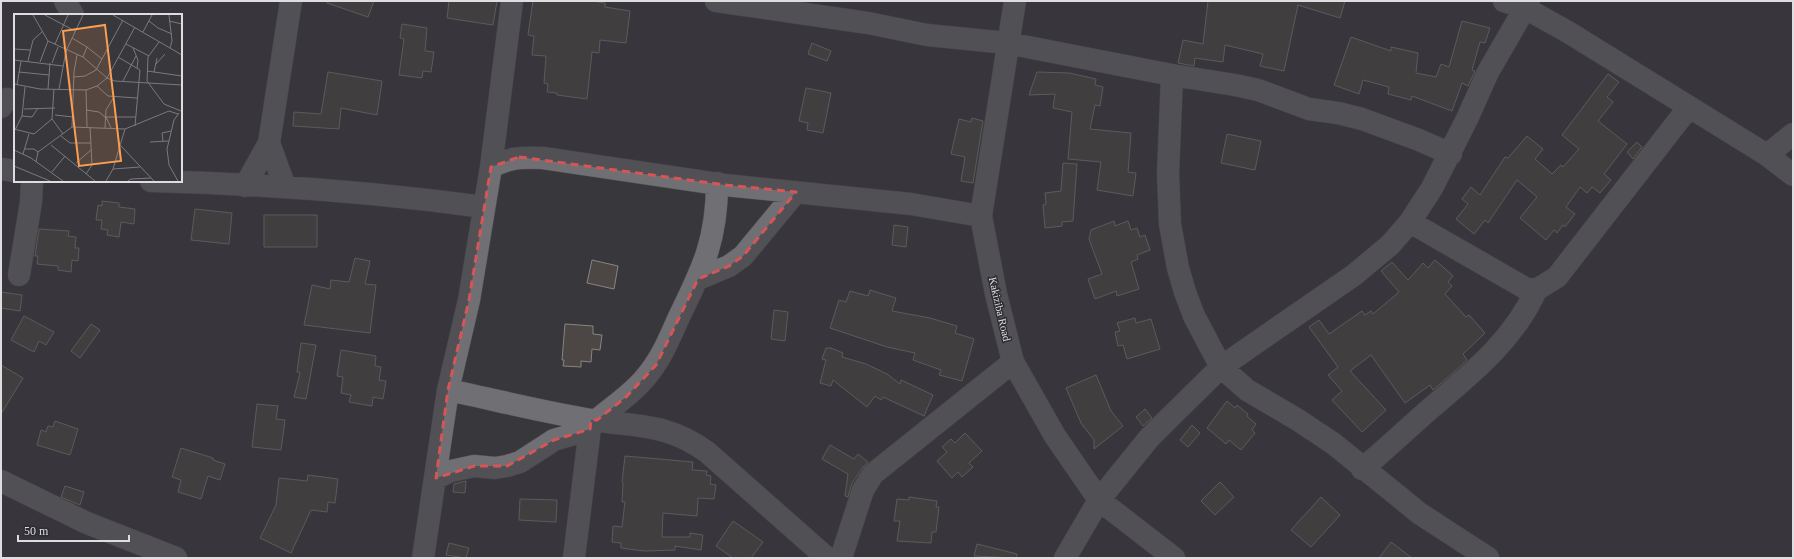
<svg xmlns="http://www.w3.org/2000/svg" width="1794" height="559" font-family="'Times New Roman',serif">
	<rect width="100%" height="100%" fill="#38373c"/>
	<path fill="#4c4744" stroke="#8a8481" d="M327 1H374L368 17 327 3Z
		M449 1H497L493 25 447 18Z
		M533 1H592L605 3V7L630 11 626 43 600 40 599 53 592 52 587 99 557 95V93L547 92 548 84 544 83 546 56 532 55 534 36 528 35Z
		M1208 1H1345L1340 18 1298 5 1284 71 1260 66 1263 54 1225 45 1223 62 1195 58 1194 66 1178 63 1183 40 1203 44Z
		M1462 21 1490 28 1485 43 1480 42 1472 70 1475 71 1468 86 1462 83 1452 111 1412 96 1411 100 1388 94 1389 87 1363 80 1359 94 1334 85 1351 37 1391 51V47L1418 53 1416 73 1436 77 1441 64 1449 67Z
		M402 24 427 28 425 51 434 52 431 72 423 71 422 78 399 75 404 39 400 38Z
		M812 43 831 51 827 61 808 54Z
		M328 72 382 81 377 115 341 108 339 129 293 126 294 112 321 114Z
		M1037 72 1069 73 1096 79 1095 85 1103 87 1100 106 1095 105 1090 129 1131 133 1128 172 1136 173 1133 196 1097 190 1101 162 1068 159 1072 112 1053 108 1055 94 1029 95Z
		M1608 74 1619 82 1607 97 1613 102 1598 121 1627 144 1604 174 1611 180 1600 193 1592 187 1587 193 1580 187 1566 207 1575 214 1565 227 1563 225 1557 233 1554 230 1546 240 1520 218 1537 197 1517 180 1488 223 1485 220 1474 234 1456 219 1468 204 1462 199 1471 187 1480 195 1505 157 1508 158 1527 136 1543 149 1535 159 1552 174 1561 165 1563 167 1579 149 1562 135Z
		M806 88 831 93 823 133 807 130 808 123 799 121Z
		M972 118 983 121 973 183 961 181 965 157 951 154 959 119 971 122Z
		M1227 134 1261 141 1255 170 1221 163Z
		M1637 142 1642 147 1633 159 1627 152Z
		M1063 163 1077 164 1073 221 1062 222V226L1045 228 1043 205 1046 204 1045 193 1061 191Z
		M102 201 119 203V207L135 209 134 224 121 222 119 237 107 235 108 230 101 229 102 220H96L98 205 102 206Z
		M195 209 232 213 229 244 191 240Z
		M264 215H317V247H264Z
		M1114 221 1115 226 1128 221 1131 230 1137 228 1140 237 1145 235 1150 250 1137 255 1138 259 1131 262 1139 289 1117 296 1116 291 1095 299 1088 279 1102 274 1089 239 1091 230Z
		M894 225 908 227 906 247 892 245Z
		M39 229 69 231 68 236 76 237 75 248H79L78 261 72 260 71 272 58 270V266L37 264 38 256H35Z
		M355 258 370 261 365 284 376 285 370 333 304 325 312 285 330 289 331 280 349 282Z
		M592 260 618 266 614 289 587 283Z
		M1435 260 1453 276 1448 282 1452 286 1445 294 1466 317 1469 315 1485 333 1463 354 1467 360 1453 373 1433 390 1430 385 1405 403 1371 355 1350 371 1386 410 1362 432 1332 400 1342 391 1328 375 1338 367 1309 327 1319 320 1329 334 1362 311 1365 315 1371 311 1373 314 1399 292 1381 271 1392 262 1408 280 1423 263 1428 268Z
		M870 290 896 298 892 311 930 318 957 326 955 333 974 339 962 381 939 375 941 370 913 360 915 353 887 347 830 328 839 300 846 302 850 291 868 296Z
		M1 292 22 295 20 311 1 308Z
		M774 310 788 312 785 341 771 339Z
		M24 316 54 332 46 345 39 341 34 352 11 340Z
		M1135 318 1136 323 1151 319 1160 349 1127 359 1123 345 1118 346 1115 332 1120 331 1117 323Z
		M91 324 100 330 80 358 71 351Z
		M565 324 593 326V334L602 335 600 350 592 349 591 362 581 361V367L563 366 564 360H562Z
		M301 343 316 345 306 399 294 397 300 373 297 372Z
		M826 348H831L843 353 842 357 866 364 887 374 900 384 901 380 933 395 924 416 883 397 881 400 875 396 867 407 833 380 831 386 820 383 826 360 822 359Z
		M341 350 376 356 375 366 381 367 379 380 386 381 383 399 373 397 372 406 349 402 351 395 341 393 343 377 337 376Z
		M1 365 23 378 1 414Z
		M1096 375 1111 411 1123 426 1094 449V440L1081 423 1066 388Z
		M1227 401 1235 408 1237 405 1248 414 1247 416 1256 424 1252 430 1255 433 1241 450 1229 440 1226 444 1207 428Z
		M257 404 278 406 276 419 285 420 281 450 252 447Z
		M1145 409 1152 418 1143 426 1136 417Z
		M55 421 78 429 70 455 37 445 41 430 46 432 48 426 53 427Z
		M1192 425 1200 433 1188 447 1180 440Z
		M965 433 982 451 969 463 973 467 962 477 958 472 952 478 937 461 947 452 942 447 951 439 955 443Z
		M830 445 854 459 858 454 868 462 863 467 852 483 848 497 845 496 848 474 822 459Z
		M181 448 213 458V460L225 464 220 480 208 476 201 499 178 492 181 480 172 477Z
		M625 456 693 462 692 470 707 471 706 475 711 476 710 484 716 485 714 499 698 498 697 516 663 513 662 537H690V533L703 535 701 550 675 546V550L644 551 621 548V543L612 542 613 526 622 527 625 502H622L623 483 622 482Z
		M308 475 338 479 335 503 328 502 327 512 311 510 291 553 260 538 276 505 279 478 307 481Z
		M466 481 465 493 453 492 454 484Z
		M1220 482 1234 497 1215 515 1201 501Z
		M65 486 84 492 80 505 61 497Z
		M909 497 937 501 936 507H939L936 532H932L931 543 897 541 900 521H894L897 499 909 500Z
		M1321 497 1340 515 1311 547 1291 530Z
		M520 499 557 500 556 522 519 520Z
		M733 521 763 542 751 558H733L716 546Z
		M1391 542 1412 558H1379Z
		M449 543 469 548 466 558 446 555Z
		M977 544 1017 554 1016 558 974 556Z"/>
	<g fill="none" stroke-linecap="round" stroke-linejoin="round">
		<g stroke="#545458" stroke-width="23">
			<path id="minor" d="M65 1 73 15
				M716 1 868 23 927 35 1007 43 1172 75 1235 85 1258 90 1309 109 1338 113 1362 119 1419 140 1451 154
				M1015 1 981 216 996 294 1013 362 1055 436 1099 500 1174 558
				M1504 1 1525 8 1568 32 1767 155 1793 175
				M1172 75 1168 174 1170 224 1178 268 1185 292 1194 316 1221 367 1247 390 1298 420 1334 444 1419 513 1488 558
				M1 107 7 99
				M1767 155 1793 134
				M491 167C511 157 522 157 543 158L725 185 911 204 981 216
				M1 169 15 171
				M151 181C262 184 374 192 484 207
				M245 186 269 143
				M285 187 269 143 291 1
				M1410 222 1525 288 1536 290 1557 277 1689 107
				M19 275 31 202 32 181
				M698 279 729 266 743 256 796 192
				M448 390C496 400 543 412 592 420 638 427 667 423 707 452L827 558
				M597 420C613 406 631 395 645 378 661 360 669 339 679 317 703 268 717 240 717 183
				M1362 469C1386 449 1408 428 1431 408 1471 374 1514 340 1536 290
				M436 478 451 471 474 466 495 468 507 466 520 462 554 440 590 429
				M1 481 87 523 176 558
				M423 558 448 390 469 300 491 167 512 1
				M574 558 591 420
				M841 558 863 490 873 474 1013 362
				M1065 558 1099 500 1150 437 1221 367 1354 275 1390 245 1410 222 1432 188 1467 119 1488 72 1529 1"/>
		</g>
		<use href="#minor" stroke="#6f6f74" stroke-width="22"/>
	</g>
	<path d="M0 0H1794V559H0ZM519 157 725 185 796 192 743 256 729 266 698 279 656 365 626 397 597 420H591L590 429 554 440 507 466H474L436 478 448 390 469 300 491 167Z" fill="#38373c" fill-opacity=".55" fill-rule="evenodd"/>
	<path fill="none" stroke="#d85556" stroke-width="3" stroke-dasharray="8 5" stroke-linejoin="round" d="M519 157 725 185 796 192 743 256 729 266 698 279 656 365 626 397 597 420H591L590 429 554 440 507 466H474L436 478 448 390 469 300 491 167Z"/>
	<g text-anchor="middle" stroke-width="3" stroke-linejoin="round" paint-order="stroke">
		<g font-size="11" fill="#dedde0" stroke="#2d2d32">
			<text transform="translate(1000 309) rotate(77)" y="4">Kakiziba Road</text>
		</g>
	</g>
	<g transform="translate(14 14)">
		<rect width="168" height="168" fill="#38373c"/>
		<path fill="none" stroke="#7a797e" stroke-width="1" d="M19 1 34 27 69 43 93 64 101 67 168 71M31 1 61 17M99 1 168 41M155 1 158 27 156 34M135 7 144 14 158 20M155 7 168 10M129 18 138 1M58 24 73 33 69 43M145 28 134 43 133 67 150 90 167 97M41 30 54 1M112 30 135 42M73 33 88 45M119 34 124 46 123 54M0 35 16 36M63 41 60 58 58 113 111 115 155 97 164 100M104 43 126 56 121 112M0 46 49 52M14 47 19 26 29 17M26 48 34 27M38 49 44 33M142 50 151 40M133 57 168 62M5 58 35 61M140 58 143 44M60 63 71 62 82 56 109 6M109 67 122 42M0 70 26 75 72 76 83 72 93 64 121 13M3 71 7 47M83 72 94 82 123 84M34 75 36 49M45 75 52 37 69 1M72 76 73 113M10 95 41 94M72 96 85 98 91 103M41 101 59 103M8 102 18 103 24 94M91 103H122M92 103 97 114M38 105 49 120M91 114 92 96 100 83M0 115 20 120 38 105 40 75M1 116 8 102 11 73M47 122 56 129H77M149 127 148 119 157 117M136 128 155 127M37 131 81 167M107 132 140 167M11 135H20L24 138M0 136 17 144 49 167M9 140 15 120M22 148 24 138 58 113M62 149 77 136M0 152 36 167M99 155 126 153M38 158 51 142M72 160 78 151 76 113M92 167 99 155 111 115M114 167 117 165 137 164M164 167 155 151 153 135 160 106 165 99"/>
		<path fill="#fc9e52" fill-opacity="0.15" stroke="#fc9e52" stroke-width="2" d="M91 11 107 147 65 152 49 17Z"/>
		<rect width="168" height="168" fill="none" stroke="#dedde0" stroke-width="2"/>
	</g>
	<rect width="1794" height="559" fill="none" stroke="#dedde0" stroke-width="4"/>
	<path d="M18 535v6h111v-6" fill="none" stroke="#dedde0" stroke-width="2"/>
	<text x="24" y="535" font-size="12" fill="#dedde0" stroke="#2d2d32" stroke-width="3" paint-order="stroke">50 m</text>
</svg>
